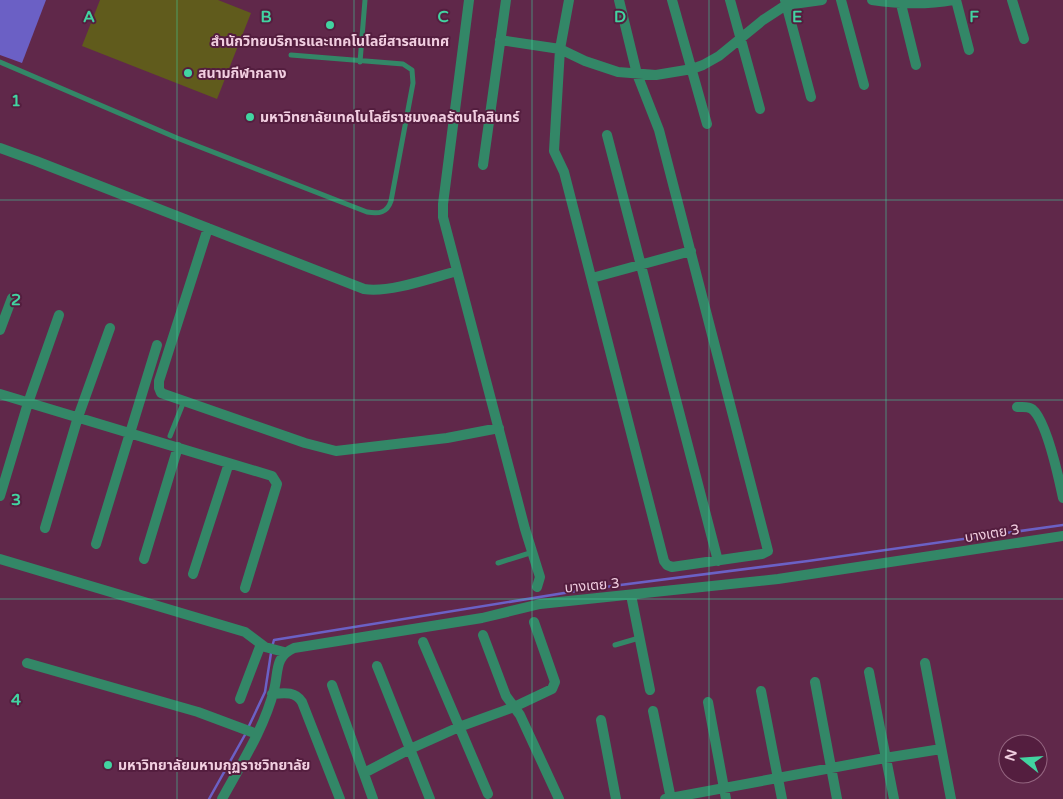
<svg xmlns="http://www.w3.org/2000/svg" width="1063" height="799" font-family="'Varela Round','Noto Sans Thai',sans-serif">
	<rect width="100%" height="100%" fill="#60284a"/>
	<path fill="#605b1c" d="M100 0H218L251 13 217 99 82 46Z"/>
	<path fill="#6b60c5" d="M0 0H46L22 63 0 55Z"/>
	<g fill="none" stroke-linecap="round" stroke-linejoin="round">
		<path stroke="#6b60c5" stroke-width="2.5" d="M272 647 274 640 589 589 808 561 1063 525
			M248 728 265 692 271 653
			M209 799 246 733"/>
		<path stroke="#338767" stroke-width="5" d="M0 62 177 138 367 212C379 214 387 213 391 201L413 83 412 70 403 64 291 55
			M360 62 365 0
			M170 436 184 401
			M498 563 533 552
			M615 645 639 638"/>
		<path stroke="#338767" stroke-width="10" d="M469 0 443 204V217L525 529 540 577 537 587
			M569 0 560 49 554 151 564 172 664 561 667 565 672 567 762 554 768 551 766 543 659 130 637 74 619 0
			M672 0 707 124
			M730 0 760 109
			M785 0 811 97
			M841 0 864 85
			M872 0C899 4 926 5 953 0
			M900 0 916 65
			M956 0 969 50
			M1012 0 1024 39
			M500 40 560 49 585 61 618 72 656 75 692 69 703 65 719 56 763 20 786 5 822 0
			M607 135 718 561
			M0 148 36 161 364 289C390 293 431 278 457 271
			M483 165 506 0
			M208 228 159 381V388L161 393 305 443 336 451 447 438 499 428
			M592 278 691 251
			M0 330 12 298
			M0 394 272 476 277 484 245 588
			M1017 407C1023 407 1028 406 1032 409 1047 421 1059 479 1063 498
			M0 496 28 403 59 315
			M45 528 78 417 110 328
			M96 544 157 345
			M0 559 245 632 265 647 284 652
			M144 559 178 447
			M193 574 229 463
			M631 595 650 690
			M483 635 506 696 520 715 559 799
			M423 642 488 794
			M27 663 198 712 257 734
			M925 663 951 799
			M377 666 430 799
			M869 672 894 799
			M815 682 837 799
			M332 685 373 799
			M761 691 782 799
			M272 694C284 693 295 691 302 702L340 799
			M240 699 261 644
			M708 702 726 799
			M653 711 671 799
			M601 720 616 799
			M364 773 410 749 459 727 514 707 552 689 555 682 534 622
			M222 799C241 764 264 729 274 690 279 671 274 657 294 648L482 618 540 604 778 579 1063 536
			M665 799 885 758 941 749"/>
	</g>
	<path fill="none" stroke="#42d4a1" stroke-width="1" stroke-opacity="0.55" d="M177 0V799M354 0V799M532 0V799M709 0V799M886 0V799M0 200H1063M0 400H1063M0 599H1063"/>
	<g fill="#42d4a1" stroke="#541e3f" stroke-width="2">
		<circle cx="330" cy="25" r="5"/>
		<circle cx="188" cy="73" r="5"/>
		<circle cx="250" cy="117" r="5"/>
		<circle cx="108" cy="765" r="5"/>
	</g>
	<g text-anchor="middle" stroke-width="4" stroke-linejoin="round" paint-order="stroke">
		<g font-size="14" font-weight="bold" fill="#f1cee0" stroke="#541e3f" text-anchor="start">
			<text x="330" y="46" text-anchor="middle">สำนักวิทยบริการและเทคโนโลยีสารสนเทศ</text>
			<text x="198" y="78">สนามกีฬากลาง</text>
			<text x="260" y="122">มหาวิทยาลัยเทคโนโลยีราชมงคลรัตนโกสินทร์</text>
			<text x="118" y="770">มหาวิทยาลัยมหามกุฏราชวิทยาลัย</text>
		</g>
		<g font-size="14" fill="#f1cee0" stroke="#541e3f">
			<text transform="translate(992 533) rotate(-9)" y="5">บางเตย 3</text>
			<text transform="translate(592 585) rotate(-5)" y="5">บางเตย 3</text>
		</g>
	</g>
	<g font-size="16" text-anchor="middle" font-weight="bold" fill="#42d4a1" stroke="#541e3f" stroke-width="4" stroke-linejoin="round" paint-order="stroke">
		<text x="89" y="22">A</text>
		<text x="266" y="22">B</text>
		<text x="443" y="22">C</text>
		<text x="620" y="22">D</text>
		<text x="797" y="22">E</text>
		<text x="974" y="22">F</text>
		<text x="16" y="106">1</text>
		<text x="16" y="305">2</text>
		<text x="16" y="505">3</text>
		<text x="16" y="705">4</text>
	</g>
	<g transform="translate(1023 759) rotate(287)"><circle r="24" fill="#541e3f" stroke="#93647f"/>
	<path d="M0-4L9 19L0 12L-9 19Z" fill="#42d4a1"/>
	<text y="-8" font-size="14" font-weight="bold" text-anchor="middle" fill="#f1cee0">N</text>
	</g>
</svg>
